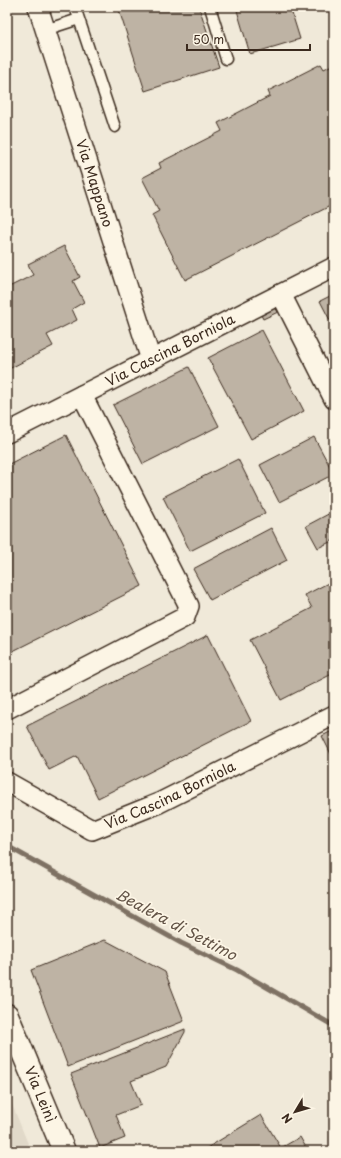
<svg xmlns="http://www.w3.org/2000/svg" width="341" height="1158" font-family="'Playpen Sans',sans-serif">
	<rect width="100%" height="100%" fill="#f0e9d9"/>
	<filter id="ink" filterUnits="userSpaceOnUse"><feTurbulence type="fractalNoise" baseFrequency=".025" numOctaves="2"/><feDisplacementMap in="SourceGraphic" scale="8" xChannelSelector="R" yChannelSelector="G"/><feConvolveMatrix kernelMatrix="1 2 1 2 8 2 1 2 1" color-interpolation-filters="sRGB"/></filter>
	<g filter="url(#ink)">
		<path fill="#e1d9c9" d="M7 1092 31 1151H7Z"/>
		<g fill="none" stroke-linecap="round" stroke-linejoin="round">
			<path stroke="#7e7163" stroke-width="5" d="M7 846 181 943 237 970 334 1026"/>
		</g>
		<path fill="#beb3a4" stroke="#3b2a1e" d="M118 7H199L219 67 145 91Z
			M236 7H290L300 39 250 54Z
			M321 64 324 69 334 64V204L185 280 152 215 159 211 142 178 161 168 159 163 222 131 218 123 270 96 268 91Z
			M64 246 80 277 73 281 84 302 72 309 77 320 47 335 53 346 7 370V288L33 275 28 264Z
			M334 294V328L320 301Z
			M272 302 278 312 263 319 258 309Z
			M262 330 304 411 251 439 208 358Z
			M189 367 219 426 143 464 113 405Z
			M66 435 142 586 7 654V465Z
			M314 437 334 474 279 502 260 465Z
			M238 459 265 513 190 551 163 497Z
			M334 511V540L318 548 306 526Z
			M271 528 287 560 210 600 193 569Z
			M334 580V673L281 700 250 640 312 608 305 595Z
			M208 635 251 721 98 798 77 756 49 770 27 726Z
			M334 730V752L331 754 322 736Z
			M105 940 165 972 184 1021 68 1067 31 970Z
			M185 1029V1032L166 1067 131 1081 141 1105 116 1115 125 1138 100 1148 71 1074Z
			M261 1115 281 1148 300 1137 308 1151H202Z"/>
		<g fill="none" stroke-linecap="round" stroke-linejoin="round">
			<g stroke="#3b2a1e" stroke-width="13">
				<path id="service" d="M75 7 115 127
					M210 7 226 59
					M45 30 79 19"/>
			</g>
			<g stroke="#3b2a1e" stroke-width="22">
				<g id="minor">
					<path id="s1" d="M38 7 151 360"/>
					<path d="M281 294 334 399"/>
					<path id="s2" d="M7 433 334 267"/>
					<path d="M7 709 185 617 189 606 82 395"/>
					<path id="s3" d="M7 782 92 830 159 803 334 715"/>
				</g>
			</g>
			<g stroke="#3b2a1e" stroke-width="25">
				<g id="tertiary">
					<path id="s4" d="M7 1015 64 1151"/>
				</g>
			</g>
			<use href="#service" stroke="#fcf5e5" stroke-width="10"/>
			<use href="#minor" stroke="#fcf5e5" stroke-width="19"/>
			<use href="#tertiary" stroke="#fcf5e5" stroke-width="22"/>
		</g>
	</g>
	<g text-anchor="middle" stroke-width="3.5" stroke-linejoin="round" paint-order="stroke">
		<g font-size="14" fill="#3b2a1e" stroke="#fcf5e5">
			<text dy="5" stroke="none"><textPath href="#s1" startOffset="185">Via Mappano</textPath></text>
			<text dy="5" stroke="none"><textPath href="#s2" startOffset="183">Via Cascina Borniola</textPath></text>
			<text dy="5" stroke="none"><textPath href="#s3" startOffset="183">Via Cascina Borniola</textPath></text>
			<text dy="5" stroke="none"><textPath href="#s4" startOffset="86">Via Leinì</textPath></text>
		</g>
		<g font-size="15" font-style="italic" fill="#625346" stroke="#fcf5e5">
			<text transform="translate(176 925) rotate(28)" y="5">Bealera di Settimo</text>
		</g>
	</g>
	<rect width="341" height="1158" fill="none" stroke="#fcf5e5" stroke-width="24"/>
	<rect x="12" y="12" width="317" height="1134" fill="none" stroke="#3b2a1e" stroke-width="1.5" filter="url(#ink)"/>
	<g transform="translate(295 1112) rotate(232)" stroke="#fcf5e5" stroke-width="3" paint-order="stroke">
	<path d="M0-3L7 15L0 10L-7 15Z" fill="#3b2a1e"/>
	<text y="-6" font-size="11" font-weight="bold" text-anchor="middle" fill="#3b2a1e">N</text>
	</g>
	<path d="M187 44v6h123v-6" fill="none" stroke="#3b2a1e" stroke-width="2"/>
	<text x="193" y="44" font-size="12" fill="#3b2a1e" stroke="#fcf5e5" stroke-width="3" paint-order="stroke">50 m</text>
</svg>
